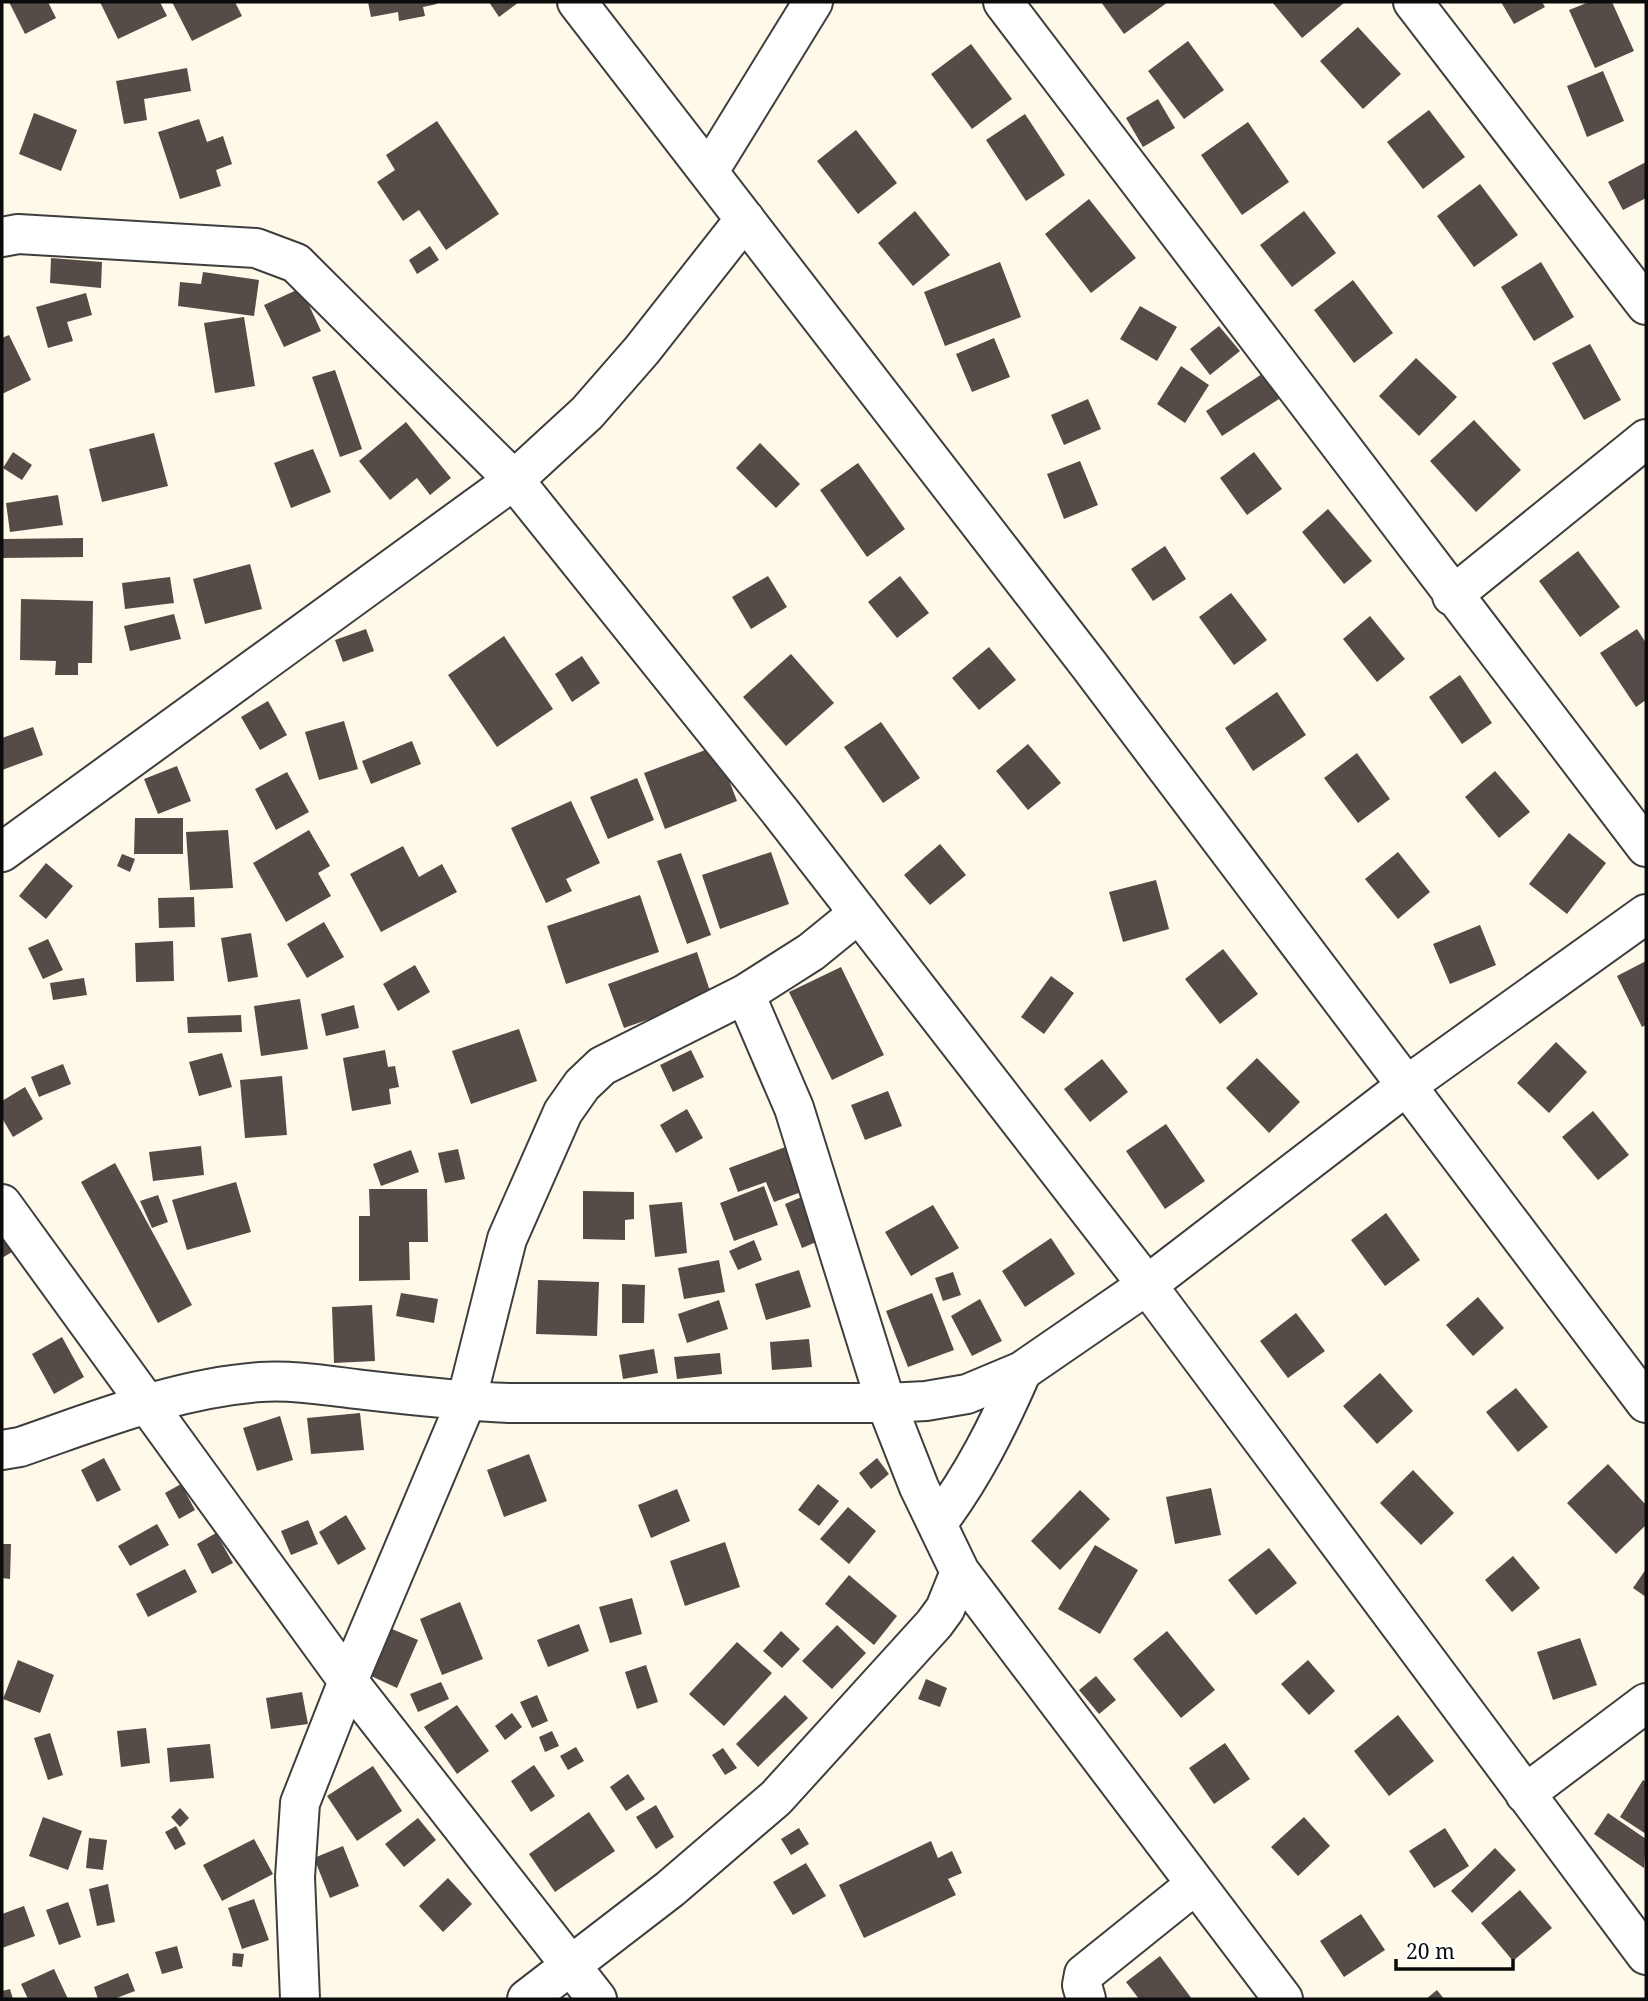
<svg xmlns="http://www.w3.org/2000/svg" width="1648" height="2001" font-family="'Noto Serif',serif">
	<rect width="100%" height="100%" fill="#fff9e9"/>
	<path fill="#554b47" d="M9 2H48L56 18 25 34Z
		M100 2H160L167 16 118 39Z
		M172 2H235L242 16 192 41Z
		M368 2H436L437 4 423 7 425 16 399 21 398 12 371 17Z
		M489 2H519L499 17Z
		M1101 2H1168L1124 34Z
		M1272 2H1345L1302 38Z
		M1501 2H1542L1545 7 1514 24Z
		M1589 2H1612L1634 51 1595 68 1569 10Z
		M1358 27 1401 74 1363 109 1320 61Z
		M1188 41 1224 90 1184 119 1148 71Z
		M971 44 1012 99 972 129 931 74Z
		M187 68 191 91 144 99 147 120 124 124 116 81Z
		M1603 71 1624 121 1587 137 1567 86Z
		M1158 99 1175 128 1143 147 1126 118Z
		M1429 110 1465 157 1423 189 1387 142Z
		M34 113 77 130 61 171 19 154Z
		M1025 114 1065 175 1026 201 986 140Z
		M199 119 207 142 223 136 232 164 216 170 221 186 180 199 158 132Z
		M437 121 499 214 446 250 419 210 403 221 377 182 395 170 386 155Z
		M1248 122 1289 182 1242 215 1201 155Z
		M856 130 897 183 858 214 817 161Z
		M1646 162V198L1623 210 1608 182Z
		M1480 184 1518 235 1474 267 1437 216Z
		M1089 199 1136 258 1091 293 1045 234Z
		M915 211 950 255 913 286 878 243Z
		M1304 211 1336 253 1292 287 1260 245Z
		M430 246 439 260 417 274 409 260Z
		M51 258 102 262 101 288 50 283Z
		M1000 262 1021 317 945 346 924 292Z
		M1541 262 1574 317 1534 341 1501 287Z
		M203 272 259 280 254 316 178 306 180 282 201 284Z
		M1353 280 1393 333 1354 363 1314 310Z
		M301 288 321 331 284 347 264 305Z
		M86 293 92 315 67 322 73 341 48 348 36 307Z
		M1140 306 1177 327 1157 361 1120 339Z
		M244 317 255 386 215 393 204 323Z
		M1219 326 1240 351 1210 375 1190 349Z
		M9 335 31 380 2 394V338Z
		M994 338 1010 377 972 392 956 354Z
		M1590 344 1621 400 1584 420 1552 363Z
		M1416 358 1457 397 1419 436 1379 396Z
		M1181 366 1209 385 1185 423 1157 404Z
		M335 370 362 449 340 457 312 377Z
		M1262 374 1279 399 1222 436 1206 411Z
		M1088 399 1101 429 1064 445 1051 415Z
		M1474 420 1521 470 1476 512 1430 461Z
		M406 422 451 478 430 495 417 478 390 500 359 461Z
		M154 433 168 486 102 502 89 449Z
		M760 443 800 484 776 508 736 468Z
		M313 449 331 492 291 508 274 463Z
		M13 452 32 465 22 480 3 468Z
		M1254 452 1282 489 1247 515 1220 478Z
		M1080 461 1098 505 1064 519 1047 474Z
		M858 463 905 529 867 557 820 490Z
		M58 495 63 525 10 532 6 503Z
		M1328 509 1372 561 1344 584 1302 532Z
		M83 538V557L2 558V539Z
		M1165 546 1186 579 1153 601 1131 569Z
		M1578 551 1620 607 1580 637 1539 581Z
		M250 564 262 609 205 624 193 579Z
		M768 576 787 607 751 629 732 597Z
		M900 576 929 613 897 638 868 602Z
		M170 577 174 603 125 609 122 583Z
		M1231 593 1267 640 1234 665 1199 617Z
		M21 599 93 601 92 663H78V675H55L56 661 20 660Z
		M174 614 181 639 130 651 124 626Z
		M1370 616 1405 659 1377 682 1343 639Z
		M366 629 374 651 343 662 335 640Z
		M1637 629 1646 643V700L1636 707 1600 653Z
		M504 636 553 709 497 747 448 675Z
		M989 647 1016 680 979 710 952 678Z
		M791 654 834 703 786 746 743 697Z
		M582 656 600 683 572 702 555 674Z
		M1460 675 1492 723 1462 744 1429 697Z
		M1277 692 1306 735 1253 771 1225 728Z
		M268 701 287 735 260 750 241 717Z
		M344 721 358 769 319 780 305 732Z
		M881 722 920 778 883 803 844 747Z
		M33 727 43 755 2 770V738Z
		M412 741 421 764 371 784 362 761Z
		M1028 744 1061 783 1028 810 996 771Z
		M716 746 737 801 665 829 644 773Z
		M1357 753 1390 799 1358 823 1324 778Z
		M177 766 191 801 158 814 144 779Z
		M1495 771 1530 812 1499 838 1465 797Z
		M287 772 309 812 276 830 255 789Z
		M637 778 654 820 608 839 590 797Z
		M571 801 600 863 566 879 572 891 546 903 511 828Z
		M135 818H183V854H134Z
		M228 830 233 888 190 890 186 832Z
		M309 830 330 866 318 873 331 896 286 922 253 863Z
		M1569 833 1606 863 1567 914 1529 884Z
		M940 844 966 875 930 905 904 875Z
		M403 846 419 877 442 864 457 892 381 932 350 874Z
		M771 852 789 904 720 929 702 875Z
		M1398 852 1430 892 1398 919 1365 879Z
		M681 853 711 935 687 944 657 861Z
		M122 854 135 859 130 872 117 866Z
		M46 863 73 886 46 919 19 896Z
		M1156 880 1169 929 1123 942 1109 892Z
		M640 895 659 952 566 984 547 926Z
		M194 897 195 927 159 928 158 898Z
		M324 922 344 957 307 978 287 944Z
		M1480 925 1496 965 1450 984 1433 944Z
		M251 933 258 977 228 982 221 938Z
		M48 939 63 970 43 979 28 948Z
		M173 941 174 981 136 982 135 943Z
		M1223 949 1258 994 1220 1024 1185 979Z
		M697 952 712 997 624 1028 608 984Z
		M1646 961V1025L1642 1027 1617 976Z
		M415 965 430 992 398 1011 383 984Z
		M841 967 884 1055 832 1080 789 992Z
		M1051 976 1074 993 1044 1034 1021 1017Z
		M84 978 87 995 53 1000 50 983Z
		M300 999 308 1049 261 1056 254 1006Z
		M354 1005 359 1028 326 1036 321 1014Z
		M241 1015 242 1032 188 1033 187 1017Z
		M519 1029 537 1081 471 1104 452 1051Z
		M1556 1042 1587 1072 1549 1113 1517 1083Z
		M385 1050 388 1067 395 1066 399 1087 389 1089 391 1104 352 1111 343 1058Z
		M691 1050 704 1077 673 1092 660 1065Z
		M222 1053 232 1087 199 1096 189 1062Z
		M1257 1058 1300 1102 1269 1133 1226 1088Z
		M1102 1059 1128 1092 1090 1122 1064 1089Z
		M63 1064 71 1084 39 1097 31 1077Z
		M282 1076 287 1135 245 1138 240 1080Z
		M25 1087 43 1119 13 1137 2 1118V1101Z
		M888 1091 902 1126 865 1140 851 1105Z
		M687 1109 703 1138 676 1153 660 1125Z
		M1593 1111 1629 1155 1598 1180 1562 1137Z
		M1166 1124 1205 1181 1165 1209 1126 1151Z
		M201 1146 204 1175 153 1181 149 1152Z
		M788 1146 804 1191 774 1202 766 1182 738 1192 729 1168Z
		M458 1149 465 1179 445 1183 438 1153Z
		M411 1150 419 1172 381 1186 373 1164Z
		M115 1163 192 1305 158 1323 81 1182Z
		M236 1182 251 1232 187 1250 172 1200Z
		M764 1186 778 1225 734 1241 720 1203Z
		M369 1189H427L428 1242H409L410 1280 359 1281V1216H370Z
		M583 1191 634 1192V1219L625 1220V1240L583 1239Z
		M158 1195 168 1222 152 1228 140 1201Z
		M804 1196 821 1240 802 1248 785 1204Z
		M682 1202 687 1253 655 1257 649 1205Z
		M933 1205 959 1248 911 1276 885 1232Z
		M1386 1213 1420 1260 1385 1286 1351 1240Z
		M2 1235 12 1252 2 1258Z
		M1051 1238 1075 1274 1025 1307 1002 1271Z
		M754 1240 762 1260 738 1270 729 1251Z
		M719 1260 725 1292 684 1299 678 1268Z
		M799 1270 811 1307 766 1320 755 1284Z
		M953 1272 961 1295 943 1301 935 1278Z
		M538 1280 599 1282 597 1336 536 1334Z
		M622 1284 645 1285 644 1323H622Z
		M401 1293 438 1299 434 1323 396 1316Z
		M932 1293 954 1350 908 1367 886 1311Z
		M1478 1297 1504 1328 1473 1356 1446 1325Z
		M980 1299 1002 1341 972 1356 951 1316Z
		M719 1300 728 1329 687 1343 678 1314Z
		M372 1305 375 1361 334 1363 332 1307Z
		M1296 1313 1325 1351 1288 1378 1260 1341Z
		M62 1337 84 1377 54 1394 32 1354Z
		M809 1339 812 1367 772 1370 770 1342Z
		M654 1349 658 1373 623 1379 619 1355Z
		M720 1353 722 1374 677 1379 674 1357Z
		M1380 1373 1413 1411 1377 1444 1343 1406Z
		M1516 1388 1548 1427 1518 1452 1486 1412Z
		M360 1413 364 1450 311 1454 307 1418Z
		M280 1416 293 1460 257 1471 243 1428Z
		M529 1454 547 1501 504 1517 487 1470Z
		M104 1458 121 1490 97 1502 81 1470Z
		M877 1458 889 1474 871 1489 859 1473Z
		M1608 1464 1646 1505V1525L1616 1554 1567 1503Z
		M1413 1470 1454 1513 1421 1545 1380 1503Z
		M181 1484 195 1510 179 1519 165 1493Z
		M818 1484 839 1501 819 1526 798 1510Z
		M1211 1488 1221 1535 1175 1544 1166 1497Z
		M677 1489 690 1521 651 1538 638 1505Z
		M1080 1490 1110 1519 1060 1570 1031 1541Z
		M848 1507 876 1531 849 1564 820 1539Z
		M346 1515 366 1549 338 1565 319 1532Z
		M308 1520 318 1544 291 1555 281 1531Z
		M157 1524 169 1545 130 1566 118 1546Z
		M216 1533 233 1563 212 1574 197 1544Z
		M725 1542 740 1587 685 1606 670 1561Z
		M2 1544H11L10 1579 2 1578Z
		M1095 1545 1138 1570 1100 1634 1058 1609Z
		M1269 1548 1297 1583 1256 1615 1228 1580Z
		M1513 1556 1540 1588 1512 1612 1485 1580Z
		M185 1569 197 1592 148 1617 136 1594Z
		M1646 1569V1597L1633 1588Z
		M849 1575 897 1616 874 1645 825 1604Z
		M632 1598 642 1634 610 1643 599 1607Z
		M460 1602 483 1659 442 1675 420 1619Z
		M579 1624 589 1651 548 1667 537 1640Z
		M837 1625 866 1653 832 1689 802 1661Z
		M392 1629 418 1640 397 1688 371 1676Z
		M781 1631 800 1649 782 1668 763 1651Z
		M1167 1631 1215 1690 1181 1718 1133 1659Z
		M1580 1638 1597 1685 1553 1700 1537 1652Z
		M737 1642 772 1673 724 1726 689 1694Z
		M18 1660 54 1675 40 1713 3 1699Z
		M1308 1660 1335 1691 1309 1715 1281 1684Z
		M646 1665 658 1702 637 1709 625 1672Z
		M1096 1676 1116 1700 1099 1714 1079 1690Z
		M926 1679 947 1688 940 1707 918 1699Z
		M441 1682 449 1699 418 1712 410 1694Z
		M302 1692 308 1724 271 1729 266 1698Z
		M537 1695 548 1721 532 1728 520 1702Z
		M785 1695 808 1718 758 1767 736 1744Z
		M457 1705 489 1751 457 1774 424 1727Z
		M512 1713 522 1727 505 1740 495 1726Z
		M1398 1715 1434 1761 1389 1796 1354 1751Z
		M146 1728 150 1763 121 1767 117 1731Z
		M552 1731 559 1746 545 1752 539 1737Z
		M50 1733 63 1775 48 1780 34 1738Z
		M1225 1743 1250 1779 1214 1804 1189 1768Z
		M210 1744 214 1778 170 1782 167 1748Z
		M576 1747 584 1761 568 1770 560 1756Z
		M723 1748 737 1768 725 1775 712 1755Z
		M534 1765 555 1796 531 1812 511 1781Z
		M373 1766 402 1811 357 1841 327 1796Z
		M628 1774 645 1799 626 1811 610 1787Z
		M1643 1780 1646 1782V1834L1620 1817Z
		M656 1805 674 1837 656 1849 636 1817Z
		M180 1808 189 1818 180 1827 171 1817Z
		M589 1812 615 1851 555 1892 529 1854Z
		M1608 1813 1646 1839 1644 1868 1594 1834Z
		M43 1817 82 1831 68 1870 29 1856Z
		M1304 1817 1330 1846 1298 1876 1271 1847Z
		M418 1818 436 1840 404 1867 385 1844Z
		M176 1826 186 1844 175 1850 165 1832Z
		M799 1828 809 1844 791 1855 781 1839Z
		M1445 1828 1469 1866 1434 1888 1409 1851Z
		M89 1838 107 1840 103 1870 86 1868Z
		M254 1839 273 1874 222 1901 203 1865Z
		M931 1841 938 1858 952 1851 962 1873 948 1879 956 1895 864 1938 839 1885Z
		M343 1846 359 1886 330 1898 314 1858Z
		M1495 1848 1516 1870 1472 1913 1451 1891Z
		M806 1863 826 1896 793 1915 773 1882Z
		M448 1878 472 1904 443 1932 419 1906Z
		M108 1884 115 1922 97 1926 89 1889Z
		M1520 1890 1552 1928 1513 1961 1481 1923Z
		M254 1899 269 1940 242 1949 228 1908Z
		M68 1902 81 1937 59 1945 46 1910Z
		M24 1906 35 1936 2 1948V1914Z
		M1361 1914 1385 1950 1344 1977 1320 1941Z
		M177 1946 183 1968 162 1974 155 1952Z
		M233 1953 244 1954 242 1967 232 1966Z
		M1160 1956 1192 1999H1139L1126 1982Z
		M54 1969 68 1999H28L21 1984Z
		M128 1973 135 1991 114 1999H98L94 1987Z
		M10 1989 13 1999H2V1991Z
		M1437 1990 1444 1999H1426Z"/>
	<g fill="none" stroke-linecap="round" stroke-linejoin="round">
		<g stroke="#3e3e3e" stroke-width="42">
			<path id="street" d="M577 2 1089 665 1646 1403
				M1003 2 1646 847
				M1413 2 1646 305
				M709 171 813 2
				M2 237 18 234 256 248 296 263 514 480 782 814 1147 1285 1646 1955
				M1452 596 1646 439
				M2 852 514 480 587 413 642 350 745 219
				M2 1204 348 1681 597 1999
				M2 1450 20 1447C98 1420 177 1388 260 1382 292 1380 324 1385 356 1389 407 1395 458 1401 509 1403H886L926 1401 967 1394 1022 1371 1147 1285 1406 1086 1646 914
				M937 1524C973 1476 998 1426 1022 1371
				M960 1572 1283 1999
				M1525 1794 1646 1703
				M300 1999 295 1877 300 1803 348 1681 466 1402 507 1239 563 1112 582 1085 602 1066 745 994 811 952 859 913
				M527 1999 670 1889 776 1798 934 1624 945 1609 960 1572 919 1487 886 1403 794 1108 745 994
				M1086 1999 1082 1985 1084 1974 1196 1884"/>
		</g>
		<use href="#street" stroke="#fff" stroke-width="38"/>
	</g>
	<rect width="1648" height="2001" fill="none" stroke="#0b0b0b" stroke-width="7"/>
	<path d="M1396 1959v10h117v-10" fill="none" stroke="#0b0b0b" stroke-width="3.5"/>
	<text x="1406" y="1959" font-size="21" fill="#0b0b0b" stroke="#ffffff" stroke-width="5" paint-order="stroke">20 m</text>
</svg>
